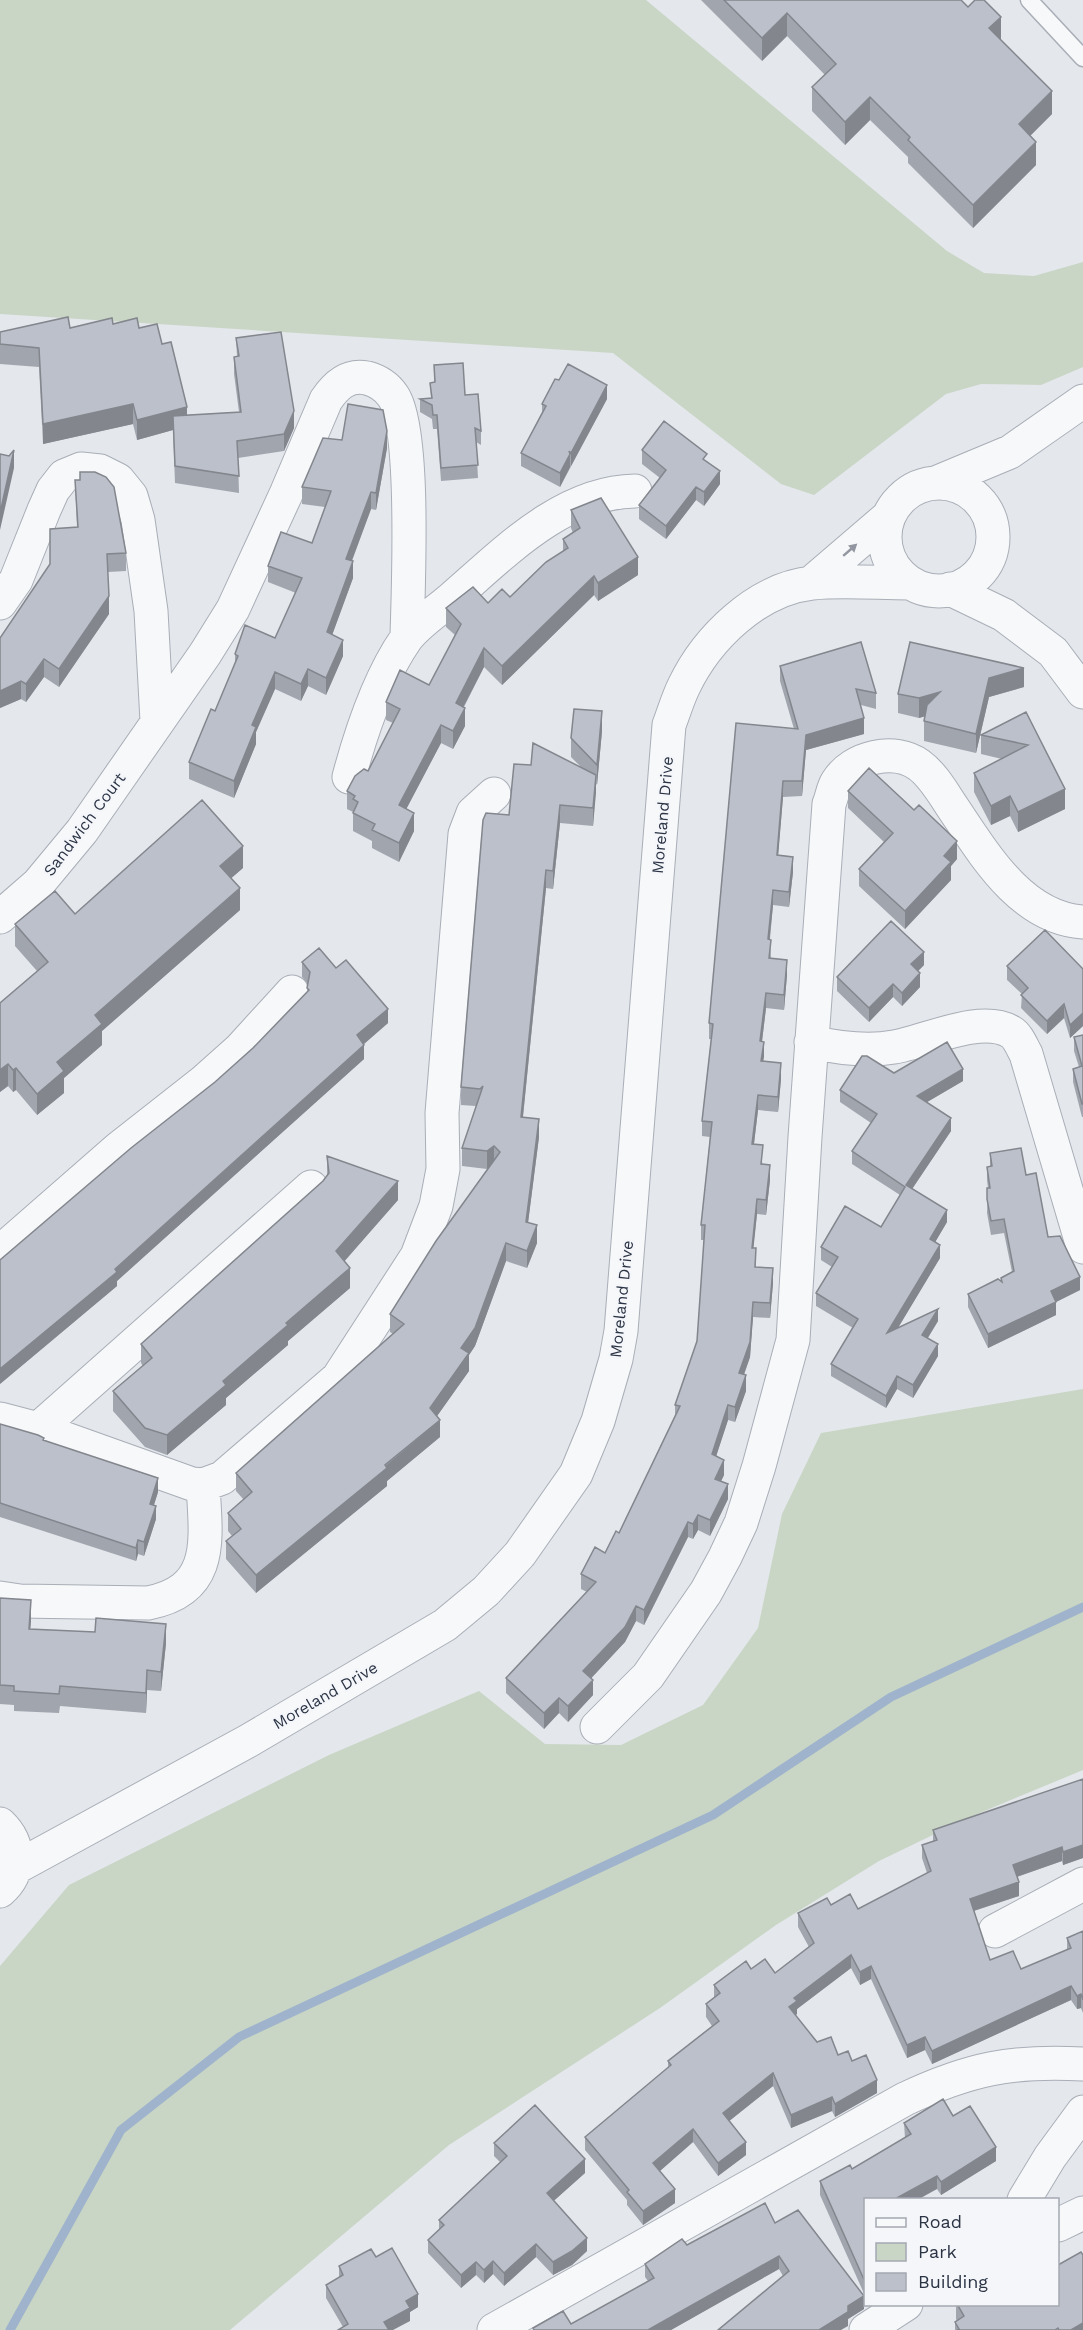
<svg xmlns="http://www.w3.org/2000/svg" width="1083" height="2330" font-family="'Work Sans',sans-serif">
	<rect width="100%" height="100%" fill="#e4e7ec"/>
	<path fill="#c9d6c5" d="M0 0H646L947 251 984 273 1034 276 1083 262V367L1041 385 981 384 946 394 814 495 781 484 613 353 0 314Z
		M1083 1389V1770L970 1817 879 1861 776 1925 660 2008 449 2145 230 2330H0V1966L69 1885 329 1755 479 1691 545 1744 621 1745 703 1705 758 1628 782 1514 821 1433Z"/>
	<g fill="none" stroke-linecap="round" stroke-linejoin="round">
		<path stroke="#9fb4cc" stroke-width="9" d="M10 2330 121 2130 239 2037 713 1815 891 1697 1083 1607"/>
		<g stroke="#a9aeb7" stroke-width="19">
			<path id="lane" d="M1029 0 1083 58"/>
		</g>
		<g stroke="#a9aeb7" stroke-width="35">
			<path id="street" d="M938 482 1010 452 1083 401
				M885 537a54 54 0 1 1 108 0a54 54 0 1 1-108 0Z
				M811 583 888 517
				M950 589 1004 615 1053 652 1083 692
				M0 603 16 580 44 510 53 490 64 476 81 469 100 471 118 480 131 496 138 520 151 611 157 721
				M349 777C361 732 379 678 406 639 417 624 437 611 451 599 503 554 562 492 635 491
				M0 917 38 884 82 831 205 654 233 609 286 494 326 400C336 385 348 374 367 378 378 381 387 387 393 396 416 429 408 591 407 637
				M811 1042C838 1048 867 1052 894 1047 925 1042 981 1014 1011 1032 1018 1036 1022 1047 1026 1054L1083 1247
				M0 1252 119 1148 203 1082 240 1049 292 992
				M0 1419 38 1429 192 1484 203 1485 222 1478 338 1378 417 1256 436 1206 443 1169 442 1113 465 834 473 813 494 794
				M38 1429 311 1187
				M0 1598 20 1601 148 1603C215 1590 206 1540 203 1485
				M597 1727 648 1676 706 1592 725 1557 741 1523 759 1466 793 1340 805 1137 829 804C832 797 833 788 837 782 852 757 895 747 919 765 933 775 943 793 953 808 984 854 1021 918 1083 922
				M0 1824C20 1843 22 1872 0 1891
				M15 1868 248 1741 445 1625 486 1591 520 1554 576 1474 598 1421 616 1359 621 1331 669 725C674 712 678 698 684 686 707 638 757 589 812 583 844 580 878 583 909 583
				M995 1931 1083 1884
				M1024 2200 1050 2157 1083 2112
				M1058 2225 1083 2213
				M494 2330 905 2099C969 2069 1012 2060 1083 2064
				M866 2330 906 2304"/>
		</g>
		<use href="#lane" stroke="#f7f8fa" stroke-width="16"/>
		<use href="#street" stroke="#f7f8fa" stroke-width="33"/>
	</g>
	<path fill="#a1a5ae" d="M701 0H961L1000 40 1052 114 1030 136 1036 165 973 228 908 163V157L870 120 845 145 812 111V87L825 75 787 36 762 61Z
		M113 324 139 328 162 344 187 415 239 412 234 374V357L237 356 236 338 294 428 284 451 238 458 239 493 175 483 173 430 137 440 133 424 43 444 39 367 0 364V332L70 328Z
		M434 365 465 395 481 431V445L476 442 478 478 441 481 437 429H433L432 419 420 412V399L431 398 430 383 434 382Z
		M607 399 560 487 521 466V453L542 412V404Z
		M387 448 376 510 371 509 352 561 353 578 332 635 343 656 326 695 308 686 301 701 275 689 256 732V744L234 798 189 779V762L215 711 235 664V654L275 638 296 593 268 582V566L312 543 325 507 302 504V487Z
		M642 450 707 461 720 484 704 506 696 500 666 539 639 519V505L660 478 642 464Z
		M75 480H80L126 553V571L108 572 109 614 59 687 44 677 26 702 21 699 0 708 77 527Z
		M571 510 638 575 598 601 594 595 502 685 484 667 464 707 465 726 453 749 441 743 406 809 414 831 399 862 372 848V841L353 831V812L347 809V791L368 771 393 723 386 720V702L429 685 455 635 446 627V608L488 603 510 597 563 552V539L573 533 571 528Z
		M780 666 876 693V709L861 705 864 734 806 750 802 796 783 797 778 855 793 872 789 907 773 905 770 939 771 958 787 975 784 1010 766 1008 762 1042 763 1061 781 1079 778 1112 758 1110 754 1144 770 1180 766 1215 757 1214 753 1248 756 1267 773 1283 770 1318 753 1317 750 1357 744 1375 746 1391 735 1422 728 1420 716 1456 724 1475 721 1481 728 1499 710 1536 698 1530 693 1539 688 1537 644 1625 636 1621 625 1642 591 1678 593 1695 568 1722 559 1713 544 1729 506 1693V1678L587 1592 581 1589V1574L605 1553 619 1533 675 1415V1405L697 1341 704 1240H701V1225L710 1137 702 1136V1121L711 1039H709V1023L794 729 780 681Z
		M1024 687 989 697 976 753 924 741V721L925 716 919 718 898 713V694Z
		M1026 712 1065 809 1018 832 1010 816 991 825 974 792V773L1002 759 981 754V735Z
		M602 731 597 785 596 784 593 826 560 823 553 889 546 888 523 1117 539 1137 528 1222 537 1243 527 1268 506 1261 475 1346 469 1355V1371L437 1416 440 1437 387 1481V1486L256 1593 226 1559V1541L232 1536 228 1531V1513L244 1500 236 1491V1473L393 1334 390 1332V1314L487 1169 462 1166V1148L476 1106 461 1105V1087L509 815 531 765 580 766 571 757V738Z
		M848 791 914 810 957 859 951 866V880L905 929 859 886V869L884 842 848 808Z
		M243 868 231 878 240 910 102 1031V1045L64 1078V1093L37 1115 16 1090 13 1092 8 1086 0 1092V1003L37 971 15 946V924L75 914Z
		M302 962 336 968 388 1023 364 1044V1059L117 1281V1286L0 1384 215 1082 253 1048 307 992 308 984 302 977Z
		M924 965 918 971 920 987 902 1006 893 997 869 1022 837 991V977Z
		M1007 966 1083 969V1026L1070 1038 1064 1018 1047 1034 1021 1008 1022 994 1007 980Z
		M1083 1035V1117H1082L1073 1082V1069L1079 1067 1074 1051V1037Z
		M894 1073 963 1081 927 1102 951 1131 912 1189 947 1222 935 1242 940 1258 898 1328 938 1321 928 1338 938 1356 913 1398 897 1389 886 1408 831 1376V1364L853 1328 816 1306V1293L832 1267 821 1260V1247L881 1227 900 1195 852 1164V1151L871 1123 840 1102V1090Z
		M990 1153 1026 1175 1048 1237 1080 1290 1056 1302V1315L988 1348 968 1307V1294L1001 1281V1278L1012 1272 1004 1233 991 1235 987 1213 988 1188 987 1180V1167H990Z
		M327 1156 398 1200 344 1261 350 1288 288 1341V1345L226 1398V1405L167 1455 145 1447 113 1411V1391L143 1366 141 1363V1344L323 1181 327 1176Z
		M0 1424 44 1440 158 1492 154 1505 156 1519 144 1556 138 1554 136 1561 0 1517Z
		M0 1598 31 1620 30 1629 166 1643 161 1691 147 1690 146 1713 60 1706 59 1713 14 1711V1705L0 1704Z
		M1083 1779V1858L1063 1865 1062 1861 1017 1877 1019 1896 974 1911 990 1960 1021 1969 1067 1950V1938L1083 1931V2013L1081 2008 1077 2009 1071 2000 932 2064 925 2050 907 2058 871 1979 860 1985 851 1968 797 2009V2014L795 2015 817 2042 838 2055 852 2061 877 2093 835 2117 832 2111 791 2128 773 2086 729 2121 746 2155 718 2176 693 2142 660 2171 675 2203 643 2225 627 2205V2200L585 2150V2137L668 2068V2061L712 2026 706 2017V2004L714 1998V1985L751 1969 775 1973 809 1947 798 1927V1913L831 1905 858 1909 927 1873 922 1858V1845L933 1841V1830Z
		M953 2116 996 2161 941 2195 937 2189 866 2199V2298L820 2195V2181L852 2169 905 2138 904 2123Z
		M494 2143 585 2173 553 2201 587 2251 572 2265 553 2275 536 2257 504 2286 493 2274 484 2283 476 2275 461 2288 428 2253V2240L439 2230V2220L500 2162 494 2156Z
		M775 2223 864 2309 848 2319V2326L783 2276 779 2269 671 2330H533V2328L571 2324 648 2281 645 2277V2264L687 2245Z
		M376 2257 418 2307 410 2312V2321L343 2327 326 2298V2285L339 2278V2266Z
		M956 2304H1058L1083 2330H955V2322L957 2321 956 2319Z"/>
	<path fill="#83868d" d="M787 13V36L762 61V38Z
		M1001 17V40L989 28Z
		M1052 91V114L1019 147V124Z
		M870 97V120L845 145V122Z
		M1036 142V165L973 228V205Z
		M607 385V399L571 466V453Z
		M133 404V424L43 444V424Z
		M187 407V426L173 416V430L137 440V420Z
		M294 411V428L284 451V434Z
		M387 431V448L376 510V493Z
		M14 450V468L0 530V513Z
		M570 454V467L560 487V473Z
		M720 471V484L704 506V492Z
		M696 487V500L666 539V526Z
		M371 492V509L346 576V559Z
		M638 557V575L598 601V583Z
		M353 561V578L327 649V632Z
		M594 576V595L502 685V666Z
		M109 596V614L59 687V669Z
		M343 640V656L326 695V678Z
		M484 648V667L456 721V703Z
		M44 659V677L26 702V684Z
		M1024 668V687L989 697 976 753V734L989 678Z
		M308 669V686L301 701V684Z
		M275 672V689L256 732V744L234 798V781L252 725Z
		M21 681V699L0 708V691Z
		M940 692V712L919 718V698Z
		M465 708V726L453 749V731Z
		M602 711V731L597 785V765Z
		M864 718V734L806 750 802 796V781L806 735Z
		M441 725V743L399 823V805Z
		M596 775V793L593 826V808Z
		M783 781V797L777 870V855Z
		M1065 789V809L1018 832V812Z
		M1010 796V816L991 825V806Z
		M560 805V823L553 889V871Z
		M414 813V831L399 862V843Z
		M957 841V859L951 866V880L905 929V911L944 856Z
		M243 846V868L220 888V866Z
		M793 857V872L789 907V892Z
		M546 870V888L521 1135V1117Z
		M240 888V910L102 1031V1045L64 1078V1093L37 1115V1094L57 1062 95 1015Z
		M773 890V905L768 954V939Z
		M924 952V965L911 978V964Z
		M787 960V975L784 1010V995Z
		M920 973V987L902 1006V993Z
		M893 984V997L869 1022V1008Z
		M766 993V1008L760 1057V1041Z
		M1064 1004V1018L1047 1034V1021Z
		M388 1009V1023L357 1050V1035Z
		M1083 1013V1026L1070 1038V1025Z
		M764 1042V1057L761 1076V1061Z
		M364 1045V1059L117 1281V1286L0 1384V1369L115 1269Z
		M781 1063V1079L778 1112V1097Z
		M8 1064V1086L0 1092V1070Z
		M16 1068V1090L13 1092V1070Z
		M963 1069V1081L917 1108V1096Z
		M758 1095V1110L752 1160V1144Z
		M951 1118V1131L906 1198V1185Z
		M539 1119V1137L526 1239V1222Z
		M494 1146V1164L487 1169V1151Z
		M770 1165V1180L766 1215V1200Z
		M398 1181V1200L336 1271V1251Z
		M757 1199V1214L752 1263V1248Z
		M947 1210V1222L930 1251V1239Z
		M537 1225V1243L527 1268V1251Z
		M506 1243V1261L475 1346 469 1355V1371L430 1426V1408L461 1348Z
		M940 1245V1258L887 1346V1333Z
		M350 1268V1288L288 1341V1345L226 1398V1405L167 1455V1435L223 1381 286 1323Z
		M773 1268V1283L770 1318V1303Z
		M1080 1277V1290L1056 1302V1315L988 1348V1334L1051 1291Z
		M753 1302V1317L750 1357 739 1388V1373Z
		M938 1309V1321L922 1347V1335Z
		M938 1344V1356L913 1398V1385Z
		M746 1375V1391L735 1422V1407Z
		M897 1376V1389L886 1408V1396Z
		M728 1405V1420L712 1469V1454Z
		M440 1420V1437L387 1481V1486L256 1593V1575Z
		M724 1460V1475L715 1494V1479Z
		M158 1478V1492L150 1517V1504Z
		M728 1484V1499L710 1536V1520Z
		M156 1506V1519L144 1556V1542Z
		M698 1515V1530L693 1539V1524Z
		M688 1522V1537L644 1625V1610Z
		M138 1540V1554L136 1561V1548Z
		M31 1600V1620L29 1649V1629Z
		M636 1606V1621L625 1642 583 1687V1671Z
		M166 1624V1643L161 1691V1672Z
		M147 1670V1690L146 1713V1693Z
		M593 1680V1695L568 1722V1706Z
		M559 1698V1713L544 1729V1713Z
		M1083 1845V1858L1063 1865V1852Z
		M1062 1847V1861L1013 1878V1865Z
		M1019 1882V1896L970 1912V1899Z
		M851 1955V1968L797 2009V2014L789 2020V2007L794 1998Z
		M871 1966V1979L860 1985V1972Z
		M1071 1986V2000L932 2064V2051Z
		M1081 1994V2008L1077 2009V1996Z
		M925 2037V2050L907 2058V2045Z
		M773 2073V2086L723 2126V2113Z
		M877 2080V2093L835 2117V2104Z
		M832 2097V2111L791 2128V2115Z
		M693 2129V2142L653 2177V2163Z
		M746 2142V2155L718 2176V2163Z
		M996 2147V2161L941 2195V2182Z
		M585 2159V2173L547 2207V2193Z
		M937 2176V2189L919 2199H895Z
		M675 2189V2203L643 2225V2211Z
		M587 2238V2251L572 2265 553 2275V2262Z
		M536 2244V2257L504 2286V2273Z
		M779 2256V2269L671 2330H648Z
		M493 2261V2274L484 2283V2270Z
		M476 2262V2275L461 2288V2275Z
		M418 2294V2307L410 2312V2321L393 2330H384V2322L406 2301Z
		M864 2296V2309L848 2319V2326L841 2330H819L848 2306Z
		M1083 2323V2330H1071Z"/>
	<path fill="#bbc0ca" stroke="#83868d" stroke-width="1.5" d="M724 0H961L968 7 975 0H984L1001 17 989 28 1052 91 1019 124 1036 142 973 205 908 140 910 137 870 97 845 122 812 87 836 64 787 13 762 38Z
		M68 317 70 328 112 318 113 324 137 318 139 328 157 324 162 344 171 342 187 407 137 420 133 404 43 424 39 348 0 344V332Z
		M281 332 294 411 284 434 237 441 239 476 175 466 173 416 241 412 234 357 239 356 236 338Z
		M463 363 465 395 478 394 481 431 475 428 478 465 441 468 437 415H433L432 405 420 399 432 398 430 383 435 382 434 365Z
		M568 364 607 385 571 453 569 451 570 454 560 473 521 453 546 406 542 404 555 379 559 380Z
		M348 404 383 410 387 431 376 493 371 492 346 559 353 561 327 632 343 640 326 678 308 669 301 684 275 672 252 725 256 727 234 781 189 762 211 709 215 711 238 656 235 654 245 625 275 638 302 578 268 566 281 532 312 543 331 491 302 487 323 438 342 440Z
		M664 421 707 454 703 459 720 471 704 492 696 487 666 526 639 505 666 470 642 450Z
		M14 450 0 513V454L9 456Z
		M80 472H95L106 477 114 487 126 553 107 554 109 596 59 669 44 659 26 684 21 681 0 691V638L50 564V529L78 527 75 480H80Z
		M601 498 638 557 598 583 594 576 502 666 484 648 456 703 465 708 453 731 441 725 399 805 414 813 399 843 372 830 375 824 353 813 358 802 353 799 355 796 347 791 355 776 364 769 368 771 400 709 386 702 400 670 429 685 461 624 446 608 473 587 488 603 502 589 510 597 546 562 568 548 563 539 580 528 571 510Z
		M861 642 876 693 856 689 864 718 806 735 802 781H783L777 855 793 857 789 892 773 890 768 939 771 940 769 958 787 960 784 995 766 993 760 1041 764 1042 761 1061 781 1063 778 1097 758 1095 752 1144 763 1145 761 1164 770 1165 766 1200 757 1199 752 1248H756L755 1267 773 1268 770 1303 753 1302 750 1342 739 1373 746 1375 735 1407 728 1405 712 1454 724 1460 715 1479 728 1484 710 1520 698 1515 693 1524 688 1522 644 1610 636 1606 625 1627 583 1671 593 1680 568 1706 559 1698 544 1713 506 1678 596 1582 581 1574 595 1547 605 1553 616 1531 619 1533 680 1406 675 1405 697 1341 705 1225H701L712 1122 702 1121 713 1024 709 1023 736 723 798 729 780 666Z
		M910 642 1024 668 989 678 976 734 924 721 927 705 940 692 919 698 898 694Z
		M574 709 602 711 597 765 571 738Z
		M1026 712 1065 789 1018 812 1010 796 991 806 974 773 1028 745 981 735Z
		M533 743 596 775 593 808 560 805 553 871 546 870 521 1117 539 1119 526 1222 537 1225 527 1251 506 1243 475 1328 461 1348 469 1353 430 1408 440 1420 385 1465 387 1468 256 1575 226 1541 241 1529 228 1513 252 1492 236 1473 404 1324 390 1314 436 1241 500 1152 494 1146 487 1151 462 1148 483 1086 480 1089 461 1087 483 820 486 813 509 815 514 764 531 765Z
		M869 768 914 810 919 805 957 841 944 856 951 862 905 911 859 869 893 833 848 791Z
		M202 800 243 846 220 866 240 888 95 1015 102 1024 57 1062 64 1071 37 1094 16 1068 13 1070 8 1064 0 1070V1003L48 962 15 924 55 891 75 914Z
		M891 921 924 952 911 964 920 973 902 993 893 984 869 1008 837 977Z
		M1045 930 1083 969V1013L1070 1025 1064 1004 1047 1021 1021 995 1028 988 1007 966Z
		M319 948 336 968 346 960 388 1009 357 1035 364 1045 115 1269 117 1272 0 1369V1260L131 1148 215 1082 253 1048 309 990 307 988 310 972 302 962Z
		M1083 1035V1104H1082L1073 1069 1082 1066 1074 1037Z
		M947 1042 963 1069 917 1096 951 1118 906 1185 947 1210 930 1239 940 1245 887 1333 938 1309 922 1335 938 1344 913 1385 897 1376 886 1396 831 1364 858 1319 816 1293 838 1257 821 1247 845 1206 881 1227 905 1187 852 1151 877 1114 840 1090 862 1056H867L894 1073Z
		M1021 1148 1026 1175 1036 1173 1048 1237 1060 1236 1080 1277 1051 1291 1056 1302 988 1334 968 1294 998 1279 1002 1282 1001 1278 1014 1271 1004 1219 991 1221 987 1199V1188H990L987 1167 992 1166 990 1153Z
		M327 1156 398 1181 336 1251 350 1268 286 1323 288 1325 223 1381 226 1385 167 1435 145 1428 113 1391 152 1358 141 1344 323 1181 329 1173Z
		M0 1424 38 1435 44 1438 43 1440 158 1478 150 1504 156 1506 144 1542 138 1540 136 1548 0 1503Z
		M0 1598 31 1600 29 1629 95 1632 96 1618 166 1624 161 1672 147 1670 146 1693 60 1686 59 1694 14 1691V1686L0 1685Z
		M1083 1779V1845L1063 1852 1062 1847 1013 1865 1019 1882 970 1899 990 1960 1013 1951 1021 1969 1071 1948 1067 1938 1083 1931V2000L1081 1994 1077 1996 1071 1986 932 2051 925 2037 907 2045 871 1966 860 1972 851 1955 794 1998 797 2001 789 2007 817 2042 831 2037 838 2055 848 2051 852 2061 866 2055 877 2080 835 2104 832 2097 791 2115 773 2073 723 2113 746 2142 718 2163 693 2129 653 2163 675 2189 643 2211 627 2192 629 2190 585 2137 671 2065 668 2061 719 2021 706 2004 720 1993 714 1985 746 1961 751 1969 765 1959 775 1973 814 1943 798 1913 827 1898 831 1905 850 1894 858 1909 931 1871 922 1845 937 1840 933 1830Z
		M943 2099 953 2116 970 2106 996 2147 941 2182 937 2176 895 2199H866V2284L820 2181 850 2165 852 2169 911 2134 904 2123Z
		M535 2105 585 2159 547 2193 587 2238 572 2251 553 2262 536 2244 504 2273 493 2261 484 2270 476 2262 461 2275 428 2240 444 2225 439 2220 507 2156 494 2143Z
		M765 2203 775 2223 798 2210 864 2296 848 2306V2312L819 2330H718L789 2271 779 2256 648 2330H534L533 2328 563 2311 571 2324 654 2278 645 2264 682 2239 687 2245Z
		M392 2248 418 2294 406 2301 410 2308 384 2322 389 2330H338L348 2324 326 2285 343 2275 339 2266 371 2249 376 2257Z
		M1081 2252 1083 2255V2323L1071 2330H1059L1058 2328 1055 2330H957L959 2329 955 2322 964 2316 957 2304H1058V2265Z"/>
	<defs><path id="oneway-solid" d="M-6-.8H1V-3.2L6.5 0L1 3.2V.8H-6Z" transform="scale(1.5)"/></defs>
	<use fill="#9196a0" href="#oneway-solid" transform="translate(850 550) rotate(-41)"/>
	<g text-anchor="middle" stroke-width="4.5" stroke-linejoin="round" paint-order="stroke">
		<g font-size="16" fill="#2b3445" stroke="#f4f6f9">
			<text transform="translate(662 815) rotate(-85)" y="6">Moreland Drive</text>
			<text transform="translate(84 824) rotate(-53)" y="6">Sandwich Court</text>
			<text transform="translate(621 1299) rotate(-84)" y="6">Moreland Drive</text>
			<text transform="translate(325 1695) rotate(-30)" y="6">Moreland Drive</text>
		</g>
	</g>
	<rect x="864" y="2198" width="195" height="108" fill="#f4f6f9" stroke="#a4a8b1" stroke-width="1.5"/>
	<rect x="876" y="2218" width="30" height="9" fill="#f7f8fa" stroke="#a4a8b1" stroke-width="1.5"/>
	<text x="918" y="2228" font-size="18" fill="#2b3445">Road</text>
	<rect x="876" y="2243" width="30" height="18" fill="#c9d6c5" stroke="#a4a8b1" stroke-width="1.5"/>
	<text x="918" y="2258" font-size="18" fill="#2b3445">Park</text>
	<rect x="876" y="2273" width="30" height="18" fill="#bbc0ca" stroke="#a4a8b1" stroke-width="1.5"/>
	<text x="918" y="2288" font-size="18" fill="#2b3445">Building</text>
</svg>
